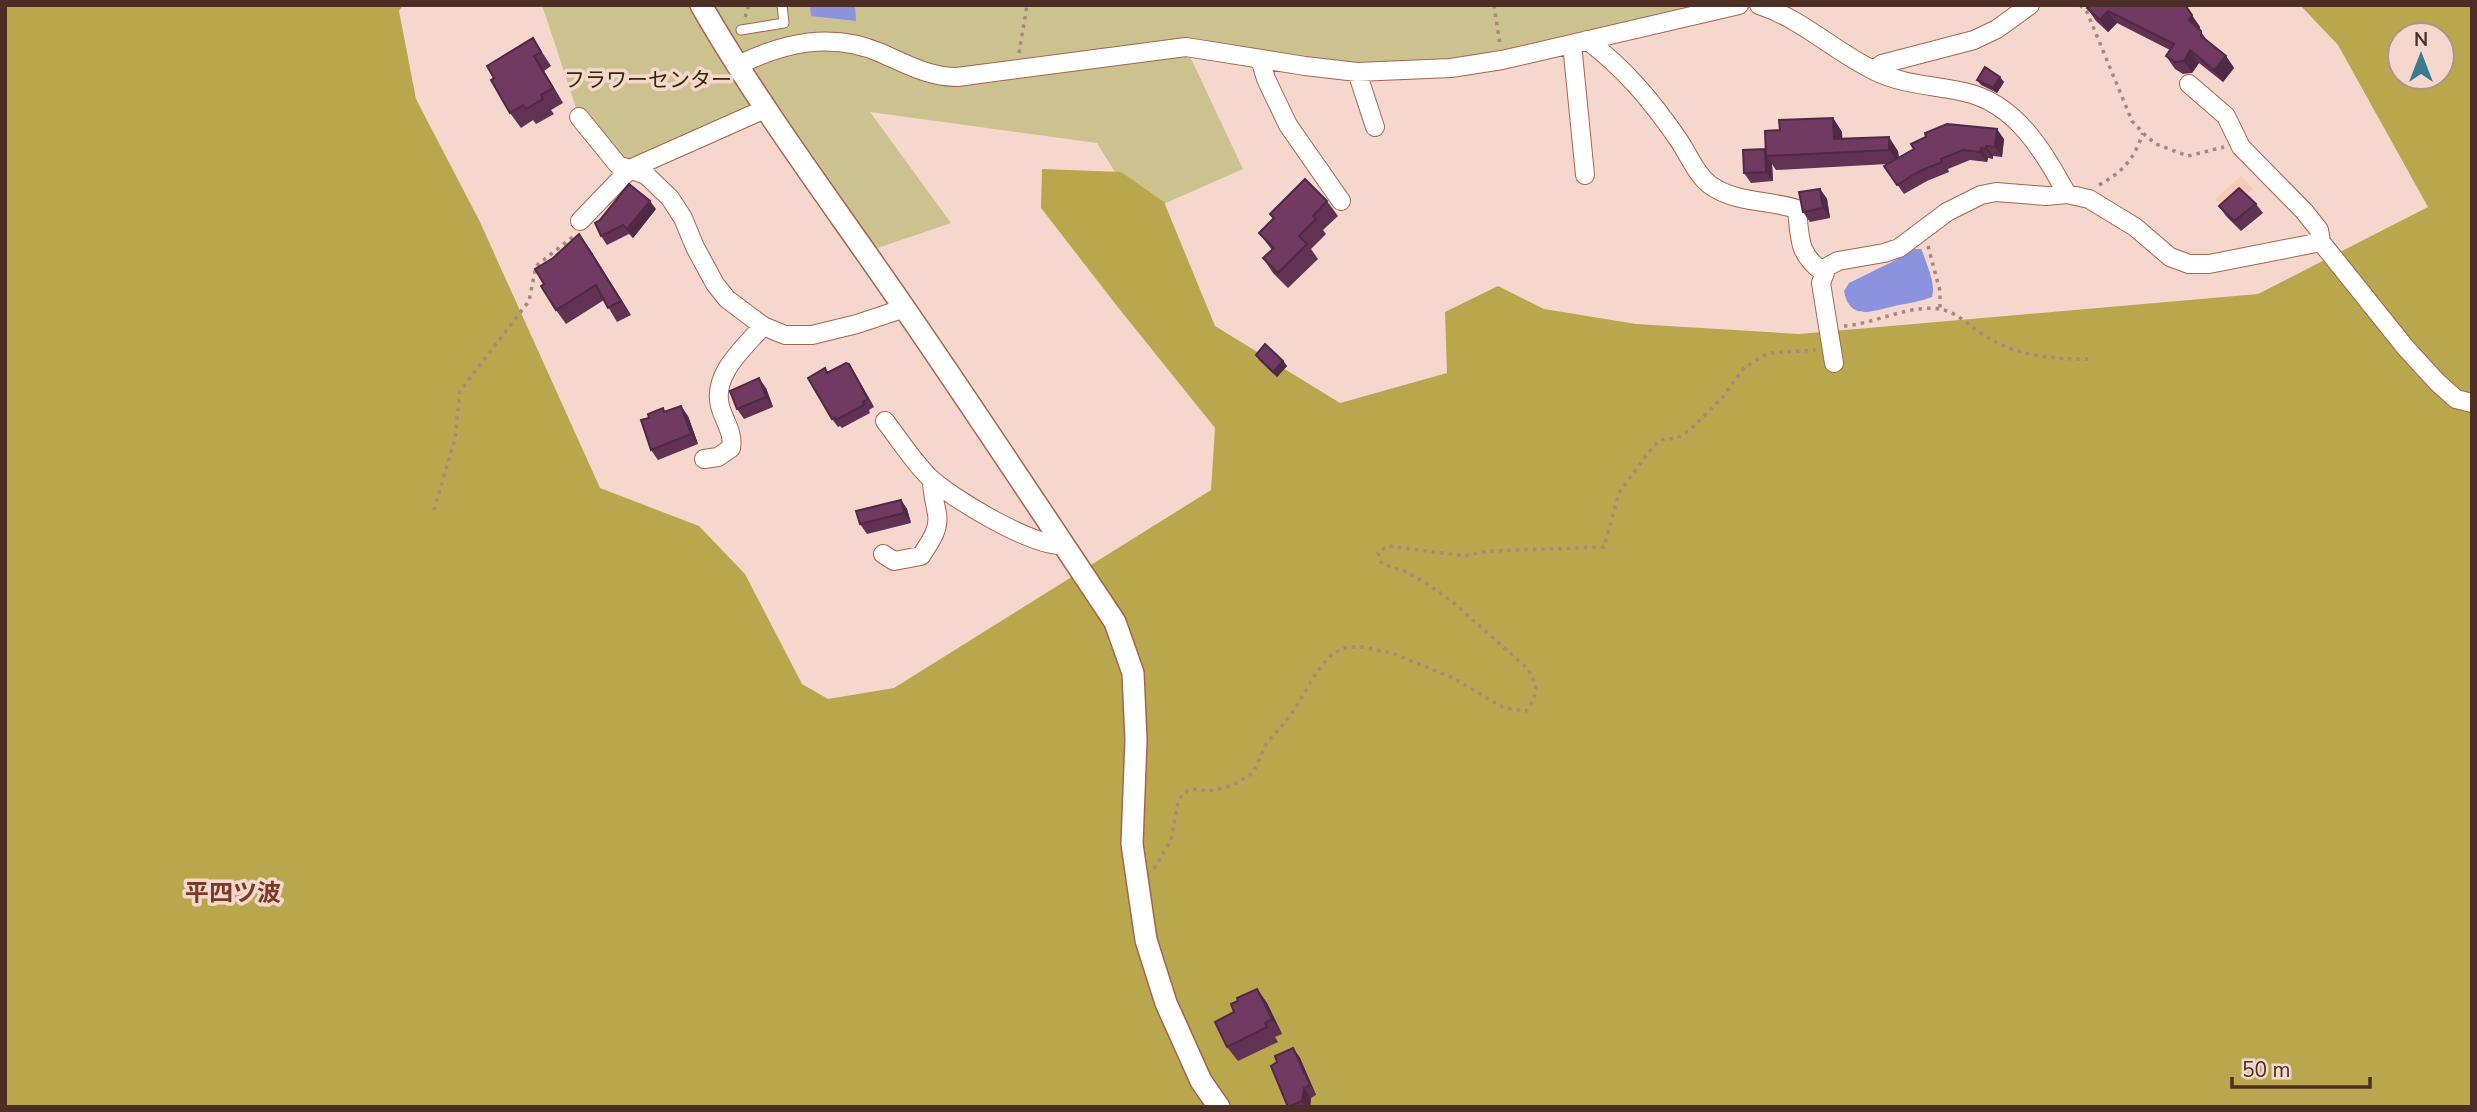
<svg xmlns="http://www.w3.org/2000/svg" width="2477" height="1112" font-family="'Nunito Sans','Noto Sans JP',sans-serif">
	<rect width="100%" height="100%" fill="#f6d7cd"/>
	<path fill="#fac8b7" d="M2241 176 2253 189 2226 211 2215 199Z"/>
	<path fill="#ccc28f" d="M542 5H1739L1634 30 1394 71 1186 48 1243 169 1141 214 1097 143 870 112 951 223 866 252 765 109 630 169 579 117Z"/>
	<path fill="#b8a74d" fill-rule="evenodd" d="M5 5H403L399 11 416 99 480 222 600 488 699 526 745 574 802 684 828 699 894 688 1211 490 1215 428 1117 306 1041 208 1042 169 1121 172 1164 202 1215 326 1340 403 1447 373 1445 312 1498 286 1544 309 1636 324 1799 334 2258 294 2428 207 2338 45 2300 5H2472V1107H5ZM2400 35H2442V77H2400Z"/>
	<path fill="#8b93df" d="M810 5H855L856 21 811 16Z
		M1914 249H1921L1923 253C1927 266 1936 284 1932 297 1921 301 1911 303 1899 305 1877 309 1850 324 1844 291L1849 283 1898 259Z"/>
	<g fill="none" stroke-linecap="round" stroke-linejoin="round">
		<g stroke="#a6634d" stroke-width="11">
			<path id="service" d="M741 30 784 23 782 5"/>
		</g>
		<g stroke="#a6634d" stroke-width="20">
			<path id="minor" d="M1759 5C1802 19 1835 52 1875 71 1903 85 1934 85 1964 92 2016 103 2043 151 2067 194
				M1587 40C1625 69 1651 100 1678 139 1689 155 1697 177 1713 187 1738 203 1769 200 1797 209 1800 240 1798 254 1824 273
				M1572 44 1585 175
				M1260 59 1266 79 1288 125 1341 201
				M736 66C783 43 831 31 881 53 906 64 929 77 957 77L1186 47 1305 66 1357 72 1451 68 1502 60 1739 5
				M1873 70 1882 64 1974 40 1997 29 2030 5
				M1357 72 1375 127
				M2189 84 2226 116 2241 147 2304 211 2319 230 2321 242 2405 347 2437 382 2456 399 2472 403
				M579 117 618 165 646 175 670 198 683 218 695 247 715 284 727 299 763 326 785 335H812L857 324 905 308
				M580 221 630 169 765 109
				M1834 363 1821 283 1827 267 1838 261 1884 253 1899 248 1947 212 1981 195 1996 192 2046 196 2067 194 2089 199 2135 227 2170 257 2189 264H2209L2321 242
				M885 421C899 439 912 460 929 477 951 498 1034 548 1064 545
				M704 459 718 457 731 448C734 433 724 421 720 406 712 374 744 348 763 326
				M883 554 894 561 921 556C929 543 940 530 937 514 935 502 932 492 932 480"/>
		</g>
		<g stroke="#a6634d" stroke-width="24">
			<path id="tertiary" d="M701 5C762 111 836 208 905 309 976 412 1045 517 1115 622L1133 673 1136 740 1132 844 1146 940 1166 1003 1201 1081 1219 1107"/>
		</g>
		<path stroke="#a7887e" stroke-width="3.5" stroke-dasharray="3.5 5" stroke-linecap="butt" d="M1494 5 1500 45
			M2080 5 2087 12 2132 121 2146 136 2156 144 2188 156 2224 147
			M745 17 749 5
			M1019 53 1027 5
			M2099 185C2123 172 2134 159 2143 133
			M1928 246 1940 291V310
			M1844 326C1875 324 1914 302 1944 310 1959 314 1972 328 1985 336 2018 356 2050 359 2088 359
			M434 510 455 439 460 391 529 301 536 266 574 236
			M1154 869 1171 840 1177 806 1182 794 1190 789 1209 791 1231 786 1253 773 1266 744 1291 715 1318 670 1332 654 1347 647H1362L1392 653 1453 678 1504 708 1526 711 1534 700 1536 685 1528 669 1455 604 1429 585 1407 572 1382 564 1378 553 1387 546 1465 556 1488 551 1604 547 1619 493 1648 453 1660 440 1677 438 1690 430 1722 398 1744 368 1758 359 1769 353 1816 350"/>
		<use href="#service" stroke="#fff" stroke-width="9"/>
		<use href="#minor" stroke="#fff" stroke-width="18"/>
		<use href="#tertiary" stroke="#fff" stroke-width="21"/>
	</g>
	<path fill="#613254" d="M2185 5 2200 27 2199 29 2209 43 2226 56 2234 68 2223 82 2199 63 2192 73 2183 74 2175 69 2166 56 2170 50 2117 23 2108 32 2096 21 2087 8Z
		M533 38 551 66 544 71 563 103 551 110 554 114 536 124 533 120 521 128 510 113 494 78Z
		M1977 80 2004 82 1997 93 1981 85Z
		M1833 118 1842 132V138L1898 151 1899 158 2004 139 2002 157 1993 156V159L1988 158 1987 162 1970 160 1948 169 1949 172 1927 181 1904 194 1884 166 1887 164 1776 170 1772 164 1773 181 1751 183 1744 173 1765 149 1766 151 1780 130Z
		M1820 189 1827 199 1830 218 1810 222 1803 212Z
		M1327 201 1338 216 1323 230 1326 234 1311 249 1318 259 1288 288 1273 273 1263 258 1272 250 1259 233 1273 219 1270 214Z
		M2256 204 2263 213 2241 231 2226 216 2219 206Z
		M656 209 633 238 629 234 607 245 601 236Z
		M589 248 631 315 617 322 604 300 566 324 556 310Z
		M1256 355 1283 361 1287 366 1277 377 1259 360Z
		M854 372 874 407 869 410 870 413 842 428 840 426 838 427 832 419 828 373Z
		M766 388 773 407 744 419 737 409Z
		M663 408 665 412 688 416 698 444 658 460 651 450 649 418Z
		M901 500 907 509 911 523 867 534 860 524Z
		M1257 989 1267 1003 1282 1034 1275 1037 1278 1042 1238 1061 1227 1047 1238 1001Z
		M1293 1048 1300 1058 1316 1095 1311 1098 1310 1107H1290L1277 1062Z"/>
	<path fill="#4f2945" d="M2185 5 2200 27 2198 33 2189 20Z
		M2108 11 2117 23 2108 32 2100 20Z
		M2190 50 2199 63 2192 73 2184 61Z
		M534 56 544 71 563 103 553 88Z
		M2226 56 2234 68 2223 82 2214 70Z
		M2000 77 2004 82 1997 93 1993 88Z
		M1833 118 1842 132 1843 152 1834 139Z
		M1997 129 2004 139 2002 157 1995 147Z
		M1889 137 1898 151 1899 164 1889 150Z
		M1986 146 1993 156V159L1986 149Z
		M1981 148 1988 158 1987 162 1980 152Z
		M1765 149 1769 156H1766L1772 164 1773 181 1766 172Z
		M1820 189 1827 199 1830 218 1823 208Z
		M650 201 656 209 633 238 627 229Z
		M579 234 589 248 631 315 621 301Z
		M1283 361 1287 366 1277 377 1273 372Z
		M849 364 854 372 874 407 868 399Z
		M759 378 766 388 773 407 766 397Z
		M681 406 688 416 698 444 691 434Z
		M901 500 907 509 911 523 904 513Z
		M1257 989 1267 1003 1282 1034 1272 1019Z
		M1293 1048 1300 1058 1316 1095 1310 1085Z
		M1304 1088 1311 1098 1310 1107H1306L1302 1101Z"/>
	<path fill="#713a62" stroke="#4f2945" stroke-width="2" d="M2090 5H2185L2192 15 2189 20 2201 31V36L2226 56 2214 70 2190 50 2184 61 2175 62 2166 56 2174 44 2108 11 2100 20 2087 8Z
		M533 38 541 52 534 56 553 88 541 95 543 99 526 109 523 105 510 113 491 80 494 78 487 66Z
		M1985 67 2000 77 1993 88 1977 80Z
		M1833 118 1834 139 1889 137V150L1766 156 1765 131 1780 130 1779 120Z
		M1947 124 1997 129 1995 147 1986 146V149L1981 148 1980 152 1963 150 1941 159 1942 162 1920 171 1897 185 1884 166 1914 149 1911 144 1926 137 1925 133Z
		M1765 149 1766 172 1744 173 1743 150Z
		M1305 179 1327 201 1313 216 1316 219 1299 236 1307 244 1278 273 1263 258 1274 248 1259 233 1274 218 1270 214Z
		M629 184 650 201 627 229 623 225 601 236 595 223 600 220Z
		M2239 188 2256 204 2234 221 2219 206Z
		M1820 189 1823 208 1803 212 1799 192Z
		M579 234 621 301 608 308 596 285 556 310 541 286 544 284 535 269 553 258Z
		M1265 344 1283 361 1273 372 1256 355Z
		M846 363 849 364 868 399 863 402 864 405 836 420 835 417 832 419 808 378 825 368 827 373Z
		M759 378 766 397 737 409 730 391Z
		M681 406 691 434 651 450 641 420 649 418 648 414 663 408 664 412Z
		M901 500 904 513 860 524 856 511Z
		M1257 989 1272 1019 1265 1023 1267 1027 1227 1047 1215 1022 1234 1012 1231 1004 1238 1001 1237 998Z
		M1293 1048 1310 1085 1304 1088 1302 1101 1288 1107 1271 1066 1277 1062 1275 1056Z"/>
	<g text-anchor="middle" stroke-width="7" stroke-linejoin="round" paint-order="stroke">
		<g font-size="21" fill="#322a02" stroke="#f6d7cd">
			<text x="648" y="87">フラワーセンター</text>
		</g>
		<g font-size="24" font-weight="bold" fill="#793a26" stroke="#f6d7cd">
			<text x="233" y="901">平四ツ波</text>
		</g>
	</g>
	<rect width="2477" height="1112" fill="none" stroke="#4c2e25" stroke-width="14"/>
	<g transform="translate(2421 56)"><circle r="33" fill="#f6d7cd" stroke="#b2938a" stroke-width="2"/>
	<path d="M0-5L12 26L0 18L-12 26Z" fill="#3a7c8e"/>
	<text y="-10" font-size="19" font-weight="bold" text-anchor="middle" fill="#4c2e25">N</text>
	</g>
	<path d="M2232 1077v10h138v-10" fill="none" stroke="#4c2e25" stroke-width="3.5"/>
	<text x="2242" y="1077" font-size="21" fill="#4c2e25" stroke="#f6d7cd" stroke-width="5" paint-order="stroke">50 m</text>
</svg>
